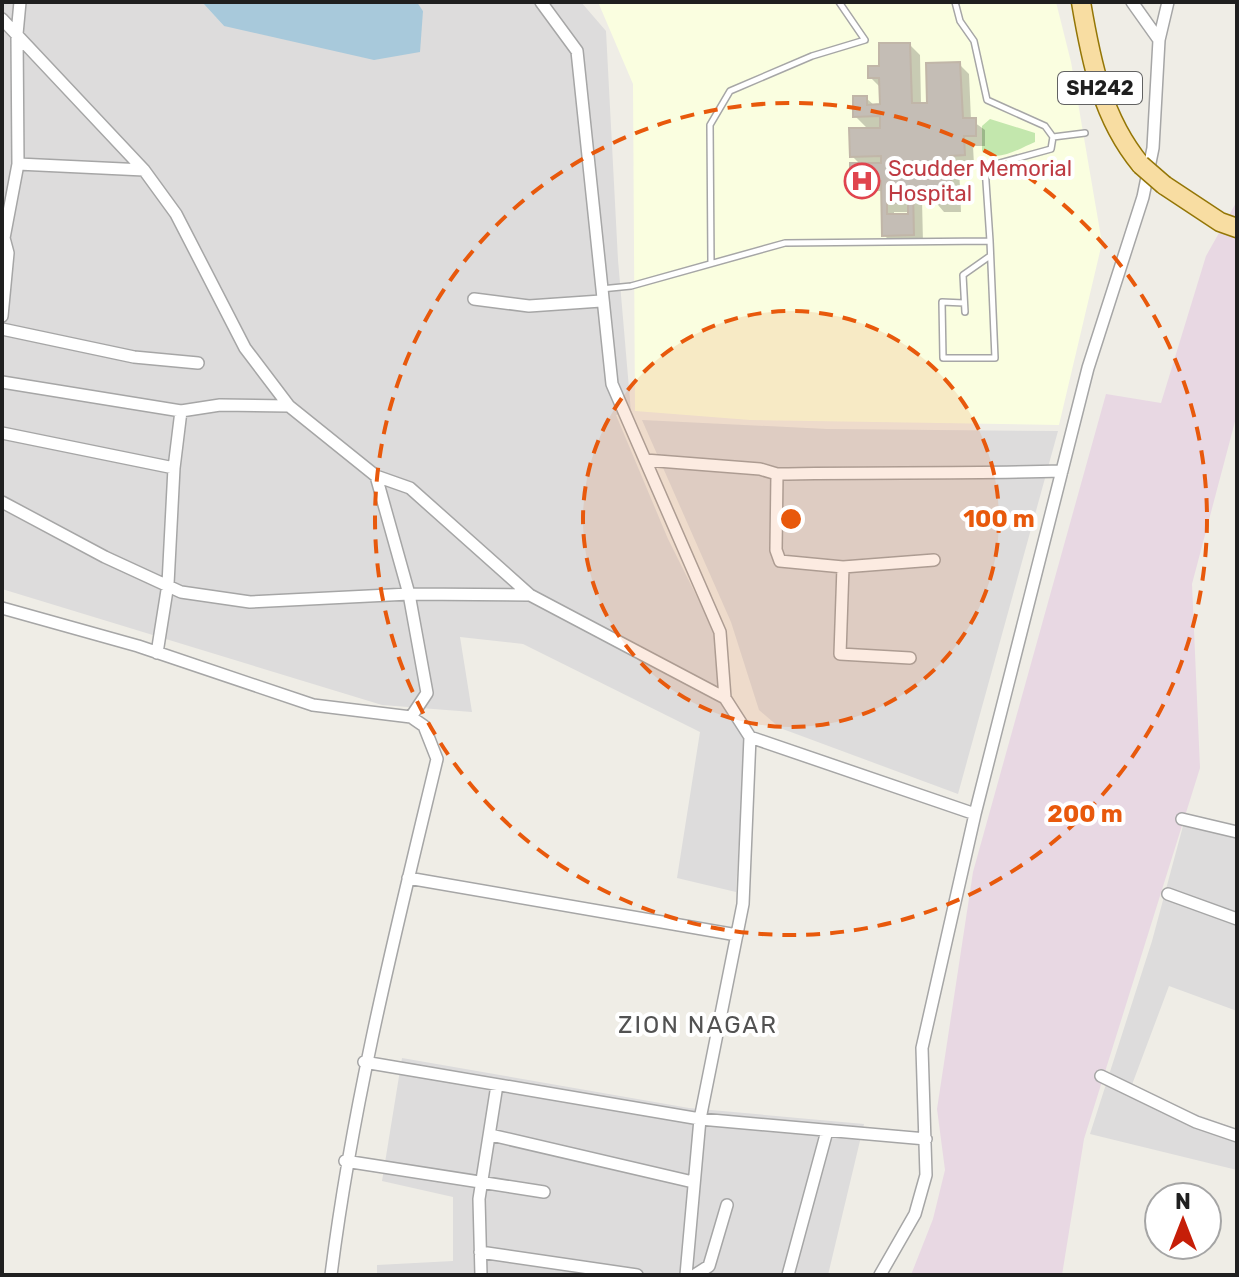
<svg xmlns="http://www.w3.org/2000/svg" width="1239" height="1277" font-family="Rubik,sans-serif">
	<rect width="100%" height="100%" fill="#efede6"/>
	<path fill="#dddcdc" d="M2 2H202L224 26 423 11 417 2H581L606 31 618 260 631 412 616 415 668 539 713 629 722 704 745 738 736 892 677 878 700 732 523 644 460 637 472 712 382 705 2 589Z
		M642 420 827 429 1058 431 958 794 780 728 759 710 731 622Z
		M1183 826 1237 838V1011L1169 986 1130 1090 1237 1129V1170L1090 1134 1152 941Z
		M402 1058 689 1108 864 1124 828 1275H377V1265L453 1261V1197L382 1181Z"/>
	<path fill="#e8d8e3" d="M1237 201V414L1192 584 1200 768 1084 1139 1062 1275H911L933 1219 945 1170 937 1109 973 872 1106 394 1161 403 1206 256Z"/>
	<path fill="#fafee0" d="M598 2H1056L1071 62 1102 243 1059 425 750 420 635 411 633 84Z"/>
	<path fill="#c3e7ad" d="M990 119 1035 133V142C1020 148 997 164 982 151V126Z"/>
	<path fill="#a8c9db" d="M202 2H417L423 11 420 52 374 60 224 26Z"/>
	<path fill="#0003" fill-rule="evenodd" d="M910 45 920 55 921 105H929L959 64 969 74 971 120 985 130V146H973L974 165 959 166 961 212H944L933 199H922L923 244 894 245 884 235 883 191H862L852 181 861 165 852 156 869 130 855 116 866 98 875 106H882L880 87 870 77ZM894 212H910V216H894Z"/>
	<path fill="#c4bdb5" stroke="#c1b6a8" stroke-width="2" fill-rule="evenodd" d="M879 43H910L912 103H927L926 63 960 62 963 118H976V136H964L965 155 950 156 952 203H932L931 189 913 190 914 235 882 236 881 181 850 182V163H881V156L850 157 849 128H880V116L853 117V96H867V105L880 104 879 78H868V66H879ZM887 203H908V214H887Z"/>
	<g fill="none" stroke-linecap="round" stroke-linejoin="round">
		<g stroke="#a6a6a6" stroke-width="8">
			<path id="service" d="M1053 137 1085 133
				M711 262 710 125 730 91 812 56 865 40 839 2
				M601 289 631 286 785 243 990 241 985 167 1051 149 1053 137 1045 126 987 100 974 41 960 21 955 2
				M964 303 942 302 943 358H995L990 241
				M965 312 963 275 990 256"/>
		</g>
		<g stroke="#a6a6a6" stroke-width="14">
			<path id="minor" d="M541 2 577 51 612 384 720 632 725 698
				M1132 2 1159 40
				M2 19 144 170 176 214 245 348 289 406 376 476 410 488 530 595 725 698 750 737 975 814
				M18 164 144 170
				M474 299 529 306 601 301
				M2 316 8 253 4 238 18 164 17 34 20 2
				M2 329 134 357 198 363
				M2 382 181 411 220 405 289 406
				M2 433 174 468
				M645 460 760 469 777 474C872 472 966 474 1062 471
				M777 474 776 550 780 561 843 567
				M376 476 409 594 427 693 411 717
				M2 502 105 557 181 592 250 602 409 594 530 595
				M2 608 138 646 313 705 411 717 424 726 437 759C396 930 353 1100 331 1275
				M157 653 168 584 174 468 181 411
				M910 658 840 654 843 567 934 560
				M1182 819 1237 832
				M408 878 737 935
				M1168 894 1237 919
				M364 1062 700 1119 926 1139
				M1101 1076 1196 1122 1237 1136
				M491 1135 693 1182
				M345 1161 544 1192
				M480 1252 637 1275
				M481 1275 479 1199 497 1085
				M686 1275 700 1119 743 904 750 737
				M695 1275 709 1266 727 1205
				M788 1275 827 1131
				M880 1275 915 1214 926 1175 922 1048 975 814 1088 368 1143 197 1153 148 1159 40 1168 2"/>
		</g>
		<g stroke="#947606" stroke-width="21">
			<path id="primary" d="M1081 2C1091 61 1102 118 1141 165
				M1164 185 1220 222 1237 228"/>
		</g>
		<use href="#service" stroke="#fff" stroke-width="5"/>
		<use href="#minor" stroke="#fff" stroke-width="11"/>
		<use href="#primary" stroke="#f8dda2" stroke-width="18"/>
		<g stroke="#947606" stroke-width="21" stroke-linecap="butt">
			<path id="primary-bridge" d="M1141 165 1164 185"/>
		</g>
		<use href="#primary-bridge" stroke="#f8dda2" stroke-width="18"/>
	</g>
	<circle cx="791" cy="519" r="208" fill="#e8590c" fill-opacity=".12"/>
	<g fill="none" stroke="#e8590c" stroke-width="4" stroke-dasharray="14 10">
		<circle cx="791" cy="519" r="208"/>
		<circle cx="791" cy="519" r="416"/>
	</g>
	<defs>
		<g id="hospital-ring" transform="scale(1.8)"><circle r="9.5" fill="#fff" stroke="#e0444e" stroke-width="1.5"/><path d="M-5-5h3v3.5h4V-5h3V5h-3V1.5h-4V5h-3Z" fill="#e0444e"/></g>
	</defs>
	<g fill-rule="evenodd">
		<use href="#hospital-ring" x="862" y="181"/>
	</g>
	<g text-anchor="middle" stroke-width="8" stroke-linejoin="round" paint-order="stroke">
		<rect fill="#fff" stroke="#626262" stroke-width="2" x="1058" y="72" width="84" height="32" rx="6"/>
		<g font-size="20" font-weight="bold" fill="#1f1f1f">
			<text x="1100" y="95">SH242</text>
		</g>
		<g font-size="22" fill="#be3a42" stroke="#fff" text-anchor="start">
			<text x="888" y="176">Scudder Memorial<tspan x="888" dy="25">Hospital</tspan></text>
		</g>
		<g font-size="24" letter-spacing="2" fill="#525252" stroke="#fff">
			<text x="698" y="1033">ZION NAGAR</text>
		</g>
	</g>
	<circle cx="791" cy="519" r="12" fill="#e8590c" stroke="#fff" stroke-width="4"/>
	<g font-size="24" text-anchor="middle" font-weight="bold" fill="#e8590c" stroke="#fff" stroke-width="8" stroke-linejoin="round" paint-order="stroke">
		<text x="999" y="527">100 m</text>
		<text x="1085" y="822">200 m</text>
	</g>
	<rect width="1239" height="1277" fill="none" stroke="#1f1f1f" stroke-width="8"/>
	<g transform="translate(1183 1221)"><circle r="38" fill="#ffffff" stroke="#a5a5a5" stroke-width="2"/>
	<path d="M0-6L14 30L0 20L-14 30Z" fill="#c61e08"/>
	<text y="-12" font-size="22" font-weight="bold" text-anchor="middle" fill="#1f1f1f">N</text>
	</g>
</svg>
